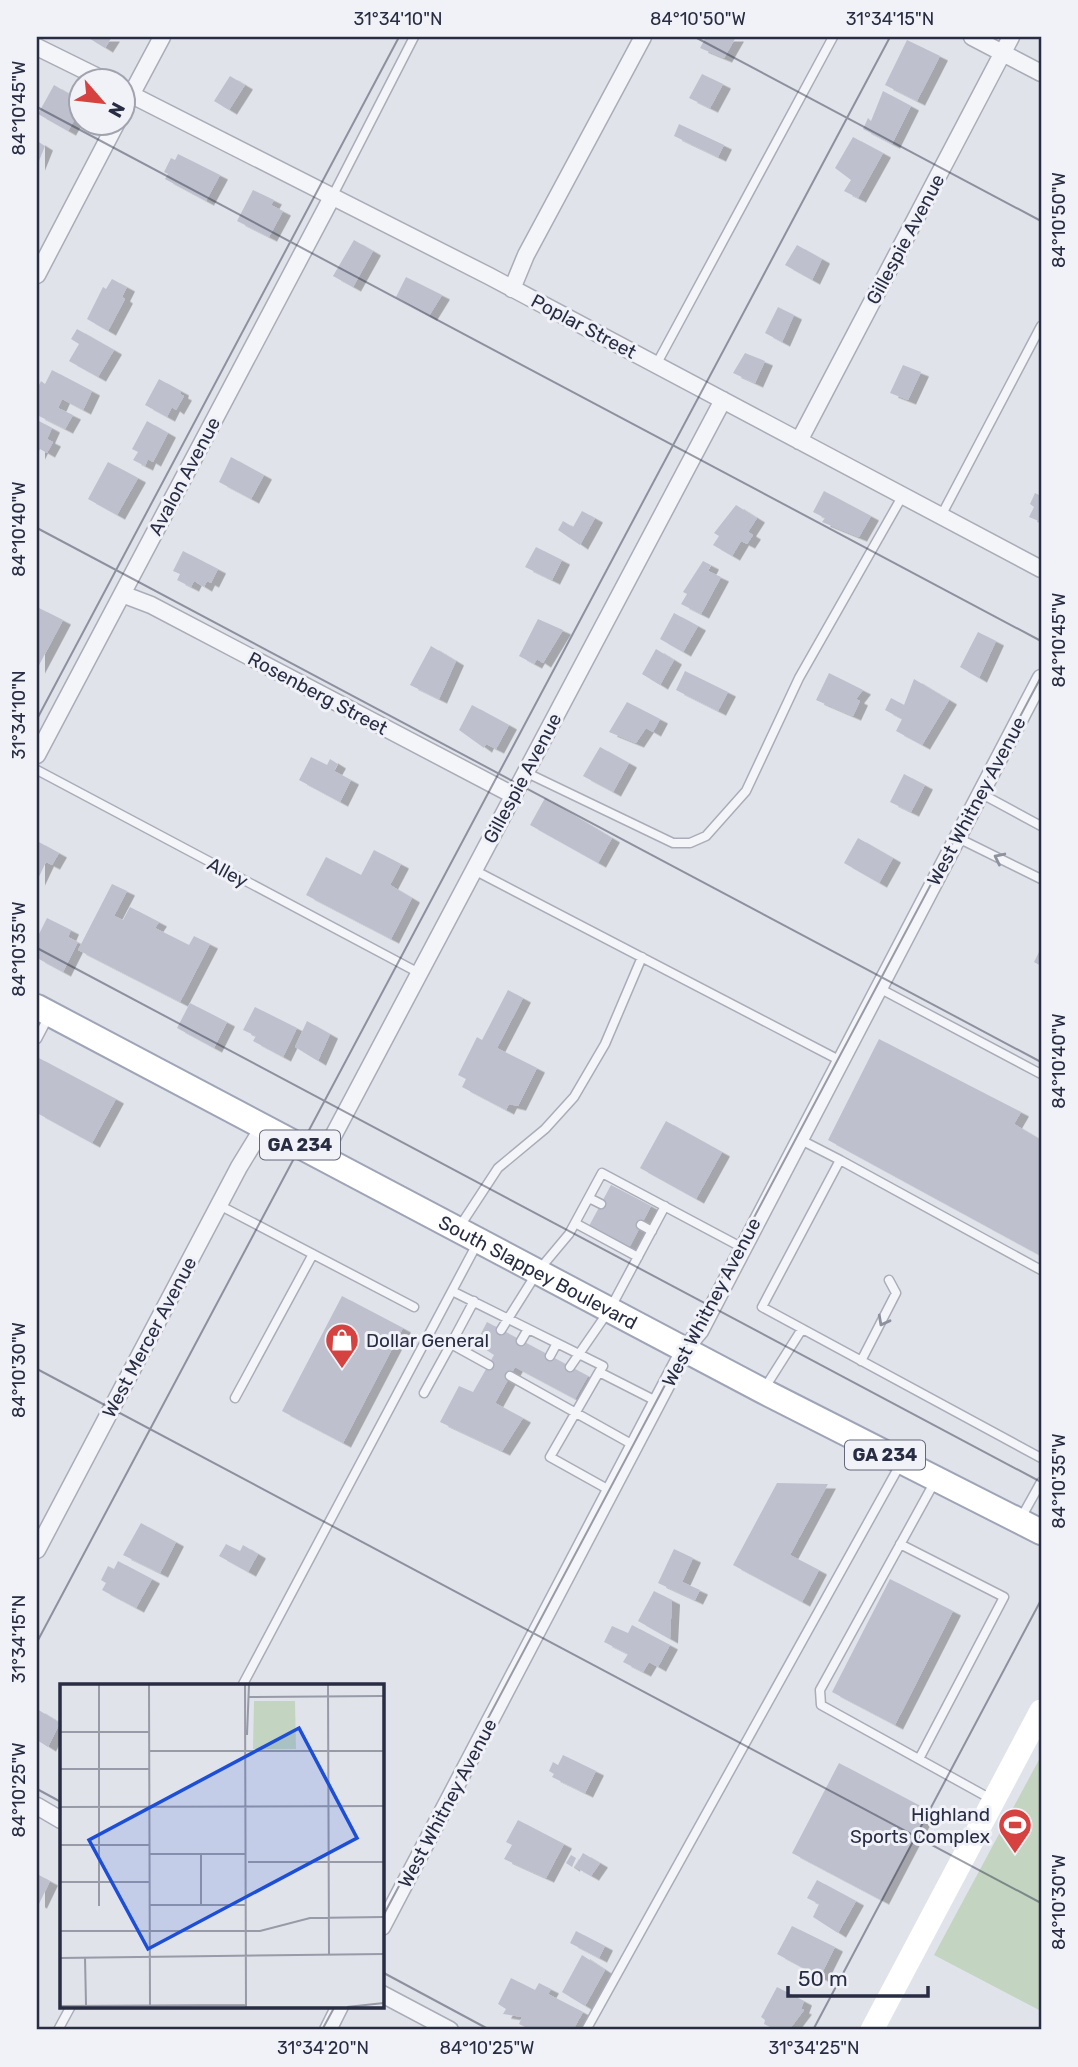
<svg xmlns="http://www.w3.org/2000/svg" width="1078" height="2067" font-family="Rubik,sans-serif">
	<defs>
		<filter id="shadow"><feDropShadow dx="8" dy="4.5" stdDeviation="0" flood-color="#0004"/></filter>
	</defs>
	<rect width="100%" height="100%" fill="#e1e3ea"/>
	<path fill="#c3d5c1" d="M1041 1756V2011L934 1955Z"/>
	<path fill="#bec1cd" filter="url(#shadow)" d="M87 37H112L105 48Z
		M706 37H736L724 58 700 48Z
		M907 40 940 56 917 101 885 85Z
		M702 74 723 84 710 108 689 98Z
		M230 76 245 85 229 110 214 101Z
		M54 85 80 100V110L68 131 38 114Z
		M883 91 911 106 892 144 863 129 868 118 871 121Z
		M679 124 724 145 718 157 674 136Z
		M853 137 883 153 858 198 844 191 851 180 835 168Z
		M37 141 45 146 37 166Z
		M178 154 220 175 206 201 165 179 168 174 164 172 171 158 175 160Z
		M253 190 274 200 271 205 283 211 269 237 237 221Z
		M354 240 373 251 353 287 333 276Z
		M797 245 822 259 812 280 785 265Z
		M406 277 442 295 429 316 396 297Z
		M112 279 127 287 122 297 125 299 108 331 87 319 103 287 106 289Z
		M778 307 794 315 782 342 765 333Z
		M77 329 114 350 98 377 69 361 79 344 71 339Z
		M745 353 765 361 755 383 733 373Z
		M903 365 921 372 908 400 890 393Z
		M52 370 92 391 83 410 62 399 58 408 73 415 65 429 37 415V389L41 381 45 384Z
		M159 379 181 391 180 394 184 396 176 410 172 407 167 417 145 405Z
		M37 420 52 428 47 439 53 442 47 453 40 449 37 455Z
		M147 421 168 433 153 462 148 459 145 466 133 460 138 452 132 449Z
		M231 457 264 475 251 499 219 482Z
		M108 462 138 478 117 515 88 499Z
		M824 491 871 516 859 537 822 522 825 518 813 512Z
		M1035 493 1041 496V522L1029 517 1034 507 1030 504Z
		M736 505 757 518 748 532 753 535 747 544 741 541 732 556 713 545 719 536 714 533Z
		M582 511 595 518 580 545 558 530 563 521 573 527Z
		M536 547 562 560 552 580 525 567Z
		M183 551 218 569 211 583 207 581 204 587 194 581 191 587 177 580 180 574 173 571Z
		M703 561 711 565 708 571 721 577 701 614 681 604 687 594 683 592Z
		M39 608 63 620 37 669V611Z
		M674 613 698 626 683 652 660 639Z
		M538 619 563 630 543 663 537 659 534 664 519 656Z
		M978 632 996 641 979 678 960 667Z
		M431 646 456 661 439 699 410 685Z
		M656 649 674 660 660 685 642 674Z
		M685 671 728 692 718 711 676 690Z
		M829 673 863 690 856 699 860 701 853 716 816 700Z
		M914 679 949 700 922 745 896 731 902 719 885 710 891 698 904 705Z
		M627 702 660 719 653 732 646 728 636 743 609 732Z
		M472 705 509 725 496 749 486 744 484 748 459 730Z
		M600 747 629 763 613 792 583 776Z
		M311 757 327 765 330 759 338 764 334 771 351 780 340 802 299 780Z
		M904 774 925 785 911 812 890 802Z
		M545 798 612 838 598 863 530 825Z
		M858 838 893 858 879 883 844 863Z
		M37 841 59 853 52 865 46 862 37 881Z
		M374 850 401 864 390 885 412 898 391 939 306 895 326 857 361 875Z
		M112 884 127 891 114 916 123 920 130 907 159 922 155 928 189 945 194 936 210 944 180 1002 78 950Z
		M47 918 71 930 68 937 78 942 63 972 37 958V938Z
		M1041 948V966L1034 962Z
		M508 990 523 998 497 1048 537 1068 518 1106 509 1104 506 1110 462 1087 466 1079 458 1075 477 1037 482 1040Z
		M190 1003 227 1022 214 1048 177 1028Z
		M255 1007 297 1028 283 1057 253 1041 256 1036 243 1030Z
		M307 1021 330 1034 318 1061 295 1047Z
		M879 1039 1021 1112 1014 1124 1041 1140V1256L828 1140Z
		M37 1057 116 1099 92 1143 37 1113Z
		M666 1121 722 1152 696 1199 640 1168Z
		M611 1185 651 1206 629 1248 589 1226Z
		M342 1296 403 1328 343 1443 282 1411Z
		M487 1322 588 1376 575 1399 515 1367 495 1403 523 1418 502 1451 440 1422 459 1386 473 1392 494 1355 476 1343Z
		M777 1483 828 1484 790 1555 819 1570 802 1602 733 1565Z
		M141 1523 176 1542 160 1573 123 1555Z
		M226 1544 240 1551 243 1545 258 1554 248 1572 219 1556Z
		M674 1549 693 1558 682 1582 700 1590 695 1600 658 1583Z
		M118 1561 152 1579 136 1608 102 1590 106 1583 101 1580 108 1566 114 1569Z
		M890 1579 953 1611 895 1725 832 1692Z
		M654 1591 672 1600 670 1639 638 1621Z
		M632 1625 670 1645 658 1667 649 1662 643 1672 623 1662 628 1654 604 1642 612 1626 628 1633Z
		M37 1709 60 1723 48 1747 37 1740Z
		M563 1755 596 1771 585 1793 552 1777 554 1774 549 1771 553 1762 558 1765Z
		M839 1763 928 1810 881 1900 792 1853Z
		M518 1820 564 1844 546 1878 504 1859 512 1845 506 1842Z
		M583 1853 600 1863 591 1876 575 1867Z
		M571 1855 576 1858 572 1867 566 1863Z
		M37 1874 50 1881 39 1904 37 1903Z
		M817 1880 856 1901 838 1933 813 1917 819 1904 807 1898Z
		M792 1926 835 1947 820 1977 777 1954Z
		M576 1931 605 1946 599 1958 570 1943Z
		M582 1955 605 1970 585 2006 562 1992Z
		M511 1978 535 1990 539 1983 551 1989 548 1994 583 2012 573 2030 534 2028 531 2030 519 2024 522 2017 503 2014 506 2009 498 2004Z
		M777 1987 804 2001 801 2009 804 2010 789 2030H776L764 2024 765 2020 761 2017Z"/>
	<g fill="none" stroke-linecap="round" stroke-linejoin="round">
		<g stroke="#aaacb8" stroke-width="11">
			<path id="lane" d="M332 197 414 37
				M656 365 833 37
				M941 516 1041 326
				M37 770 419 973
				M525 772 673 843H690L706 836 746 791 799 678 903 495
				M980 793 1041 826
				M956 837 1041 879
				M474 870 839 1060
				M877 987 1041 1074
				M37 1039 49 1016
				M799 1139 840 1160
				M589 1198 601 1204
				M219 1205 414 1307
				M575 1223 638 1257
				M641 1225 652 1231
				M460 1226 498 1168 545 1129 574 1097 605 1044 642 957
				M1041 1270 840 1160 762 1307 1041 1458
				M452 1291 603 1366 599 1372 658 1402
				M474 1301 451 1344 489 1365
				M501 1330 538 1271 569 1234 602 1173 741 1247
				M521 1341 528 1329
				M550 1356 557 1343
				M861 1361 896 1293 889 1280
				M570 1367 610 1309 665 1206
				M599 1372 550 1457 611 1491
				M510 1376 635 1446
				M764 1389 802 1329
				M424 1393 451 1344
				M235 1398 313 1254
				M934 1483 820 1690 821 1705 991 1799
				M1021 1518 1041 1482
				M900 1544 1004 1597 919 1759
				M242 1686 478 1242
				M58 2030 71 2006
				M586 2030 901 1463"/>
		</g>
		<g stroke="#aaacb8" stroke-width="19">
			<path id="street" d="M972 37 1041 73
				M37 47 104 80
				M122 90 489 276 1041 569
				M122 112 162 37
				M37 275 117 122
				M512 289 526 255 643 37
				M799 441 1011 37
				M122 594 151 605 513 795
				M37 755 332 197
				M322 1157 723 400
				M37 1550 239 1167 264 1126
				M37 1806 61 1820
				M382 1927 685 1349 700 1331 1041 678
				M382 1994 450 2030
				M328 2030 340 2006"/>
		</g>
		<g stroke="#9fa5b7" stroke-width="28">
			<g id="primary">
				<path id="s1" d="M37 1007 763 1391 1041 1532"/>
			</g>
		</g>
		<use href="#lane" stroke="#f4f5f8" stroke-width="8"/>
		<use href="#street" stroke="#f4f5f8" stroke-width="16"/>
		<path stroke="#fff" stroke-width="23" d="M872 2030 1041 1711"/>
		<use href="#primary" stroke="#fff" stroke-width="24"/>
	</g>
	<defs><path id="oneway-chevron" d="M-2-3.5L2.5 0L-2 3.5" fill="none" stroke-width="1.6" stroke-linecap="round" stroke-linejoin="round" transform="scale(1.75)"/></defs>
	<g stroke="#8e919e">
		<use href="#oneway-chevron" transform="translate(999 858) rotate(-154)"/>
		<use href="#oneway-chevron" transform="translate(883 1321) rotate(118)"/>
	</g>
	<path fill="none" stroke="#282d43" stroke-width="2" stroke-opacity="0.45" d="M695 37 1041 221M37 107 1041 641M37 528 1041 1062M37 719 399 37M37 948 1041 1482M37 1369 1041 1903M37 1642 890 37M37 1789 61 1802M382 1918 1041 677M382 1972 490 2030M322 2030 335 2006M813 2030 1041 1600"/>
	<defs>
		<g id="shop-pin" transform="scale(1.75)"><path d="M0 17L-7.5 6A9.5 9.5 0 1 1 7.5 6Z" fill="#d54240" stroke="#f1f2f7"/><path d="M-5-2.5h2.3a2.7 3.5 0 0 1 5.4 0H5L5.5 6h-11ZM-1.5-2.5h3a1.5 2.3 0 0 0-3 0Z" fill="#fff"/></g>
		<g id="stadium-pin" transform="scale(1.75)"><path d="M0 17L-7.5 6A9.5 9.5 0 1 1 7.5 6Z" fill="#d54240" stroke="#f1f2f7"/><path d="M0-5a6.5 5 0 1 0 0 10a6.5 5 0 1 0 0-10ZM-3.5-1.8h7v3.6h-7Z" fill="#fff"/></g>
	</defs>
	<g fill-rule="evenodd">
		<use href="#shop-pin" x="342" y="1340"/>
		<use href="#stadium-pin" x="1015" y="1825"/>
	</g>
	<g text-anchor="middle" stroke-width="6" stroke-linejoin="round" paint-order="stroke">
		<g fill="#f1f2f7" stroke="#646879" stroke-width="2">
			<rect x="260" y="1130.5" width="80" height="29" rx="5"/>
			<rect x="845" y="1440.5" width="80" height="29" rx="5"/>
		</g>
		<g font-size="18" font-weight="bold" fill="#282d43">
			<text x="300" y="1151">GA 234</text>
			<text x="885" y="1461">GA 234</text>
		</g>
		<g font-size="19" fill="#282d43" stroke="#f1f2f7">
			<text transform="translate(905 239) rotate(-62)" y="7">Gillespie Avenue</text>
			<text transform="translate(584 326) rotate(28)" y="7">Poplar Street</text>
			<text transform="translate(184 476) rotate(-62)" y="7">Avalon Avenue</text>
			<text transform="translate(318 693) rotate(28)" y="7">Rosenberg Street</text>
			<text transform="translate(522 778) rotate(-62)" y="7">Gillespie Avenue</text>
			<text transform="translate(976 801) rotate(-62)" y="7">West Whitney Avenue</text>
			<text transform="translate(228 872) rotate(28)" y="7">Alley</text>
			<text dy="7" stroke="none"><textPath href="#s1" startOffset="567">South Slappey Boulevard</textPath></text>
			<text transform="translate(711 1302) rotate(-62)" y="7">West Whitney Avenue</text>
			<text transform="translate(149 1337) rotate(-62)" y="7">West Mercer Avenue</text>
			<text transform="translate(447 1803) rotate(-62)" y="7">West Whitney Avenue</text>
		</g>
		<g font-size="19" fill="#282d43" stroke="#f1f2f7" text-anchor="start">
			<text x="366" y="1347">Dollar General</text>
			<text x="990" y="1821" text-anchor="end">Highland<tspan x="990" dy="22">Sports Complex</tspan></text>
		</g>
	</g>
	<g transform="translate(60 1684)">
		<rect width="324" height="324" fill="#e1e3ea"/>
		<path d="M194 17H235L236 65H193Z" fill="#c3d5c1"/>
		<path fill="none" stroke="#979aa7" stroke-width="2" d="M39 1V222M89 1 90 323M185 1 186 323M268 1 269 271M189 13 324 12M0 48H89M187 51 189 1M89 67H324M0 85H89M0 123 324 122M0 161H89M89 170H186M141 170V221M188 178H324M0 198H89M90 221H186M0 247H200L250 234 324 233M25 273 26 321M0 274 324 270M0 322 186 321M287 323 324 319"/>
		<path fill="#1d4ed8" fill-opacity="0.15" stroke="#1d4ed8" stroke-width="3.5" d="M239 44 297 154 88 265 29 156Z"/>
		<rect width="324" height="324" fill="none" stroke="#282d43" stroke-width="3.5"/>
	</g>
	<rect width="1078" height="2067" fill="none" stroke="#f1f2f7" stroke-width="77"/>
	<g transform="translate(102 102) rotate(118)"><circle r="33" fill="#f1f2f7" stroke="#a1a3af" stroke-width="2"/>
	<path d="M0-5L12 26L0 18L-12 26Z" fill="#d54240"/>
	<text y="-10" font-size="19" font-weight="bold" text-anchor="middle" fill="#282d43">N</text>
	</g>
	<path d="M788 1986v10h140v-10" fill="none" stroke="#282d43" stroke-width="3.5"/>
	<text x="798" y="1986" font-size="21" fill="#282d43" stroke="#f1f2f7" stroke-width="5" paint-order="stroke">50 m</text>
	<rect x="38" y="38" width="1002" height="1990" fill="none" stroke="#282d43" stroke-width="2.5"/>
	<g font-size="18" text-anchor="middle" fill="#282d43">
		<text x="398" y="25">31°34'10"N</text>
		<text x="698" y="25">84°10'50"W</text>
		<text x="890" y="25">31°34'15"N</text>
		<text transform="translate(19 108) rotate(-90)" y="6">84°10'45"W</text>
		<text transform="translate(1059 220) rotate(-90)" y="6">84°10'50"W</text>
		<text transform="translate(19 529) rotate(-90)" y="6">84°10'40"W</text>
		<text transform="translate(1059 640) rotate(-90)" y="6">84°10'45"W</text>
		<text transform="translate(19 715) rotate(-90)" y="6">31°34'10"N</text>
		<text transform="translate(19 949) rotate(-90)" y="6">84°10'35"W</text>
		<text transform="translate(1059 1061) rotate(-90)" y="6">84°10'40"W</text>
		<text transform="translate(19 1370) rotate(-90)" y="6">84°10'30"W</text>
		<text transform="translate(1059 1481) rotate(-90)" y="6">84°10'35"W</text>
		<text transform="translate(19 1639) rotate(-90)" y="6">31°34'15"N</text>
		<text transform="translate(19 1790) rotate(-90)" y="6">84°10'25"W</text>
		<text transform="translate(1059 1902) rotate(-90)" y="6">84°10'30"W</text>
		<text x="323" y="2054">31°34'20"N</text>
		<text x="487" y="2054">84°10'25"W</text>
		<text x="814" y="2054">31°34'25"N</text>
	</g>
</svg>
